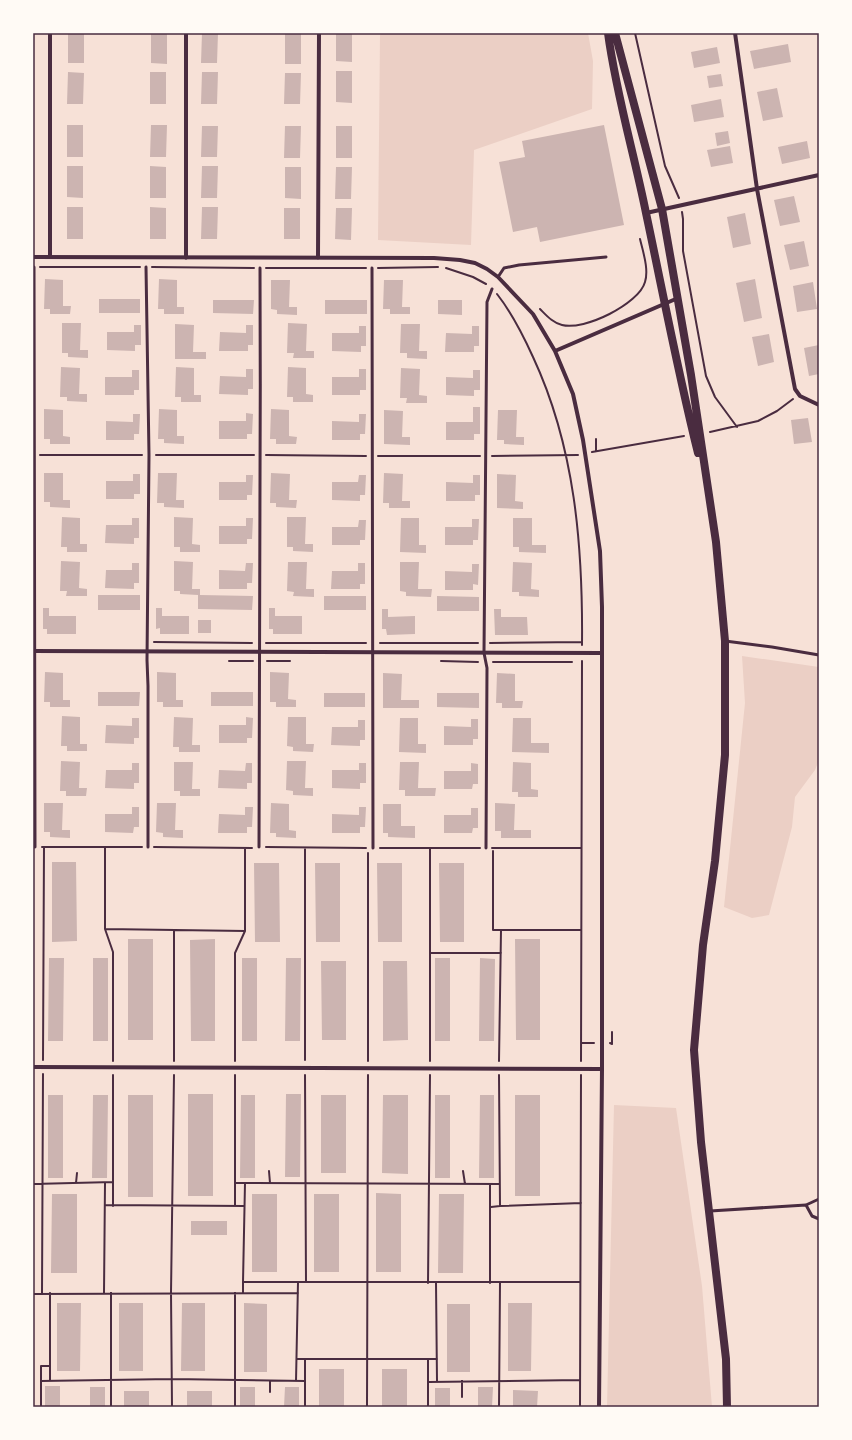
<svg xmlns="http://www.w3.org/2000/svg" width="852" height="1440" font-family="'Alegreya Sans',sans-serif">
	<rect width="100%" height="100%" fill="#f7e1d7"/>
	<path fill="#ebcfc5" d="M382 33H588L593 61 592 109 474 150 471 245 378 240 380 35Z
		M742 656 819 667V760L815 770 795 797 792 827 769 915 752 918 724 907 745 703Z
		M614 1105 676 1108 702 1286 712 1407H607Z"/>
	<path fill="#ccb4b1" d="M68 33H84V63H68Z
		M151 33H167V64L151 63Z
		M202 33H218L217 63H201Z
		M285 33H301V64H285Z
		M336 33H352V62L336 61Z
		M788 44 791 62 754 69 750 51Z
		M717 47 720 63 694 68 691 52Z
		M336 71H352V103L336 102Z
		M68 72 84 73 83 104H67Z
		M150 72H166V104H150Z
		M202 72H218L217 104H201Z
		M285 73H301L300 104H284Z
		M721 74 723 86 709 88 707 76Z
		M777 88 783 117 763 121 757 92Z
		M721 99 724 117 694 122 691 105Z
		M67 125H83V157H67Z
		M151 125H167L166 157H150Z
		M604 125 624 225 540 242 537 227 513 232 499 162 525 157 522 141Z
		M202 126H218L217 157H201Z
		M285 126H301L300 158H284Z
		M336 126H352V158H336Z
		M728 131 730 143 717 146 715 133Z
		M807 141 810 158 782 164 778 147Z
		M730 146 733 163 711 167 707 150Z
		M67 166H83V198L67 197Z
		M150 166 166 167V198H150Z
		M202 166H218L217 198H201Z
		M285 167H301V199L285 198Z
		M336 167H352L351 199H335Z
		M794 196 800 222 780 226 774 200Z
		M67 207H83V239H67Z
		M150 207 166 208V239H150Z
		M202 207H218L217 239H201Z
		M284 208H300V239H284Z
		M336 208H352L351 240 335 239Z
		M745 213 751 244 733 248 727 217Z
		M804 241 809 266 790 270 784 245Z
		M45 279 63 280V306H71L70 314H50V309H44Z
		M159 279 177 280V307H184V314H164V309H158Z
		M755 279 762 318 744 322 736 283Z
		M271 280H290L289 307H297V315L277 314V310L271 309Z
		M384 280H403L402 307H410V314H390V309H383Z
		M813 282 817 309 797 312 793 286Z
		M99 299H140V313H99Z
		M213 300H254L253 314 213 313Z
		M325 300H367V314H325Z
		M438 300H462V315L438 314Z
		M62 323H81L80 350H88V358L68 357V353H62Z
		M288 323 307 324 306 351H314V358H293L294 353H287Z
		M175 324 194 325 193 352H206V359H175Z
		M401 324H420L419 351H427V359L407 358V353H400Z
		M134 325H141V345H135V351L107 350V332H134Z
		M246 325H253V345H248V351H219L220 332 246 333Z
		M359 326H366V346H361V352L332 351V333H359Z
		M472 326H479V346H474V352H445L446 333 472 334Z
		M769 334 774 362 758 366 752 337Z
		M819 345V374L809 376 804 348Z
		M61 367 80 368 79 394H87V402L67 401V397H60Z
		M176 367 194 368V395H201V402H181V397H175Z
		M288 367 306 368V394L313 395V402H293V397H287Z
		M401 368 420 369 419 395 427 396V403H406L407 398H400Z
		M246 369H253V389H248V395L219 394 220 376 246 377Z
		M359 369H366V390H360V395H332V377H359Z
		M132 370H139V390H134V395H105V377H132Z
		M473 370H480V390H474V396L446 395V377L473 378Z
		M473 407H480V434H474V440H446V422H473Z
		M44 409 63 410V436L70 437V444H50V439H44Z
		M159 409 177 410V436H184V444L164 443V439H158Z
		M271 409 289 410V436L297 437 296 444H276V439H270Z
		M384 410 403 411 402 437H410V445L384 444Z
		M498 410H517L516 437H524V445L504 444V440H497Z
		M246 413 253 414 252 434H247V439H219V421H246Z
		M133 414H140L139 434H134V440H106V421L133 422Z
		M359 414H366L365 434H360V440H332V421L359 422Z
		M808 418 812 442 794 444 791 420Z
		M44 473H63V500H70V508L50 507V502H44Z
		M158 473H177L176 500H184V508L164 507V503H157Z
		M271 473 290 474 289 500H297L296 508 276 507V503H270Z
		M384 473 403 474 402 501H410V508H389V503H383Z
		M133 474H140V494H134V499H106V481H133Z
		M497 474 516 475 515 501 523 502V509L497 508Z
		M246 475H253L252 495H247V500H219V482H246Z
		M359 475H366L365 495H360V501L332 500V482H358Z
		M473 475H480V495H475V501H446V482L473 483Z
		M62 517 80 518V544H87V552H67V547H61Z
		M174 517 193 518 192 544 200 545V552H180V547H174Z
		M287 517H306L305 544H313V552L293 551V547H287Z
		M132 518H139V538H134V544L105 543 106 525H132Z
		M246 518H253L252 539H247V544H219V526H246Z
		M401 518H419V545H426V553L400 552Z
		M513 518H532V545H546V553L519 552V547H513Z
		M472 519H479L478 540H473V545H445V527H472Z
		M359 520H366L365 540H360V545H332V527H358Z
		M61 561 80 562 79 588 87 589V596H66L67 591H60Z
		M174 561 193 562 192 589H200V595L253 596 252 610 198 609V595L180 594V591H174Z
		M288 562H307L306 589H314V597L293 596 294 592 287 591Z
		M400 562H419L418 589H432L431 597 406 596V592L400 591Z
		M513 562 532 563 531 589 539 590V597L519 596V592H512Z
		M132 563H139V583H134V589L105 588 106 570H132Z
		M246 563H253L252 583H247V589H219V570L245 571Z
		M358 563H365V584H360V589H331L332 571H358Z
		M472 564H479L478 585 473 584V590H445V571L472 572Z
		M98 595H140V610H98Z
		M324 596H366V610H324Z
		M437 596 479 597V611H437Z
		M43 608H49V616H76V634H47V629H43Z
		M156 608H162V616H189V634H160V628L156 629Z
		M269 608H275V616H302V634H273V629H269Z
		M382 609H388V617L415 616V634L387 635 386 629H382Z
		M494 609H501V617H527L528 635H495Z
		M198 620H211V633H198Z
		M45 672 63 673V700H70V707H50V702H44Z
		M157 672 176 673V700H183V707H163V702H157Z
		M270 672 289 673 288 699 296 700V707H276V702H270Z
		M383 673 402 674 401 700H419V708H383Z
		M497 673 515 674V701H523L522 708H502V703H496Z
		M98 692H140L139 706H98Z
		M211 692H253V706H211Z
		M324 693H365V707H324Z
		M437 693H479V708L437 707Z
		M62 716 80 717V744H87V751H67V746H61Z
		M174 717 193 718 192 745H200V752H179V747H173Z
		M246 717 253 718 252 738H247V743H219V725H246Z
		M288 717H306V744H314L313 752 293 751V747L287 746Z
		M132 718H139V738H134V744L105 743 106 725 132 726Z
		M400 718H418V744H426V753L399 752Z
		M513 718H531V743H549V753L512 752Z
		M471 719H478V739H473V745H444V726L471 727Z
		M358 720H365V740H360V746L331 745 332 727H358Z
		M61 761 80 762 79 788H87L86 796H66V791H60Z
		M287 761H306L305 788H313V796L293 795V791L286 790Z
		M174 762H193L192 789H200V796H180V791H174Z
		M400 762H419L418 788H436L435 796H405V790H399Z
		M513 762 531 763V789L538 790V797H518V792H512Z
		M132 763H139V783H134V789L105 788 106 770H132Z
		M246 763H252V783H247V789L218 788 219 770 245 771Z
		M359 763H366V783H360V789L332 788V770H359Z
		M471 763 478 764V784H473L472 789H444V771H471Z
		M44 803H63L62 830H70V838L50 837V832H44Z
		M157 803H176L175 830H183V838L163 837V833L156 832Z
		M271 803 289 804V830L296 831V838L276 837V833H270Z
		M495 803 515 804 514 830H531V838H501V831H495Z
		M383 804H401V826H415V838L388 837V833H383Z
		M132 807H139V827H134L133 833 105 832V814H132Z
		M245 807H253L252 827H247V833H218L219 814 245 815Z
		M359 807H366L365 827H360V833H332V814L359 815Z
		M471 808H478V828H473L472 833H444V815H471Z
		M52 862H76L77 941 52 942Z
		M254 863H279L280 942H255Z
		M315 863H340V942H316Z
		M377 863H402V942H378Z
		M439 863H464V942H440Z
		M128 939H153V1040H128Z
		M215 939V1041H191L190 940Z
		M515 939H540V1040H516Z
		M49 958H64L63 1041H48Z
		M93 958H108V1041H93Z
		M242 958H257V1041H242Z
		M286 958H301L300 1041H285Z
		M435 958H450V1041H435Z
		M480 958 495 959 494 1041H479Z
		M321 961H346V1040H322Z
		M383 961H407L408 1040 383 1041Z
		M188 1094H213V1196H188Z
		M286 1094H301L300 1177H285Z
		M48 1095H63V1178H48Z
		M93 1095H108L107 1178H92Z
		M128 1095H153V1197H128Z
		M241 1095H255V1178H240Z
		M321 1095H346V1173H321Z
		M383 1095H408V1174L382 1173Z
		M435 1095H450V1178H435Z
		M480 1095H494V1178H479Z
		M515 1095H540V1196H515Z
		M376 1193 401 1194V1272H376Z
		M52 1194H77V1273H51Z
		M252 1194H277V1272H252Z
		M314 1194H339V1272H314Z
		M439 1194H464L463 1273H438Z
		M191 1221H227V1235H191Z
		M57 1303H81L80 1371H57Z
		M119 1303H143V1371H119Z
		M182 1303H205V1371H181Z
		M244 1303 267 1304V1372H244Z
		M508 1303H532L531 1371H508Z
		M447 1304H470V1372H447Z
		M319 1369H344V1407H319Z
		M382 1369H407V1407H382Z
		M45 1386H60V1407H45Z
		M90 1387H105V1407H90Z
		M240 1387H255V1407H240Z
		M285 1387H299V1407H284Z
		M478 1387H493L492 1407H478Z
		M435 1388H450V1407H435Z
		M513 1390 538 1391 537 1407H513Z
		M124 1391H149V1407H124Z
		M187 1391H212V1407H187Z"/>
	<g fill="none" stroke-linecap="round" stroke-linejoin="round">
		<path stroke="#4a2c40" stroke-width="2" d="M635 33 665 166 679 198
			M682 212 683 219V251L706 376 715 397 737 427
			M40 267H140
			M152 267 254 268
			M266 268H366
			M378 268 438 267
			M446 268 473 277 486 284
			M497 294C512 313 523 335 533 357 575 447 583 546 582 645
			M540 309C547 316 553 323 562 325 584 331 639 304 645 282 649 269 643 252 640 239
			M710 432 758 421 777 411 793 399
			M596 451V439
			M592 452 684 436
			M40 455H142
			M156 455H254
			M266 455 366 456
			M378 456H480
			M492 456 578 455
			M154 642 252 643
			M266 643H366
			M380 643H478
			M490 643 582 642
			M229 661H253
			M267 661H290
			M441 661 478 662
			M493 662H572
			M42 847H142
			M105 847V929L113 952V1061
			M154 847 252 848
			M266 847 366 848
			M305 848V1060
			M380 848H480
			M492 848H581
			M493 851V930H581
			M105 929 245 931
			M430 953H501
			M581 1043H594
			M610 1043 612 1044V1032
			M43 1060 44 847
			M174 1061V930
			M235 1061V953L245 931V848
			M368 1061V853
			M430 1061V848
			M499 1061 501 930
			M581 1061 582 661
			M235 1075V1206
			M305 1075 306 1282
			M499 1075 500 1206 581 1203
			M269 1171 270 1183
			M463 1171 465 1184
			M76 1183 77 1173
			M235 1183 499 1184
			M245 1183 243 1282H580
			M33 1184 113 1182
			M105 1205 244 1206
			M113 1206V1075
			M491 1207 500 1206
			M428 1283 430 1075
			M436 1283 437 1381
			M490 1283V1184
			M42 1293 43 1074
			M50 1293V1380
			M104 1293 105 1183
			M243 1293V1282
			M33 1294 298 1293
			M297 1359H437
			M428 1359V1407
			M41 1381 172 1379 305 1381
			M270 1381V1392
			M296 1381 298 1282
			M429 1382 580 1380
			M462 1397V1381
			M41 1407V1366H50
			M111 1407V1293
			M172 1407 171 1293 174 1075
			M235 1407V1293
			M305 1407V1359
			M367 1407 368 1075
			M499 1407 500 1283
			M580 1407 581 1075"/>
		<path stroke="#4a2c40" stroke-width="3" d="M34 267 35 847
			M146 267 149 455 147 660 148 686V847
			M372 268 373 848
			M498 277 504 268 519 265 606 257
			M725 641 772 647 819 655
			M259 847C259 654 261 461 260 268
			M486 848 487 668 484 653 487 302 492 289
			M806 1205 812 1216 819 1219
			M710 1211 806 1205 819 1199"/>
		<path stroke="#4a2c40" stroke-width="4" d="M735 33 757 189 795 389 800 396 819 405
			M646 213 819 175
			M33 257 434 258 460 260 475 263 487 269 498 277 533 314 555 351 573 394 583 440 600 551 602 607V1069L599 1407
			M50 257V33
			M186 258V33
			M318 258 319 33
			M555 351 678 298
			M33 651 602 653
			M33 1067C223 1067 413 1067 602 1069"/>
		<path stroke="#4a2c40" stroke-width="8" d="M608 33C616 94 634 153 646 213 663 293 678 373 698 453
			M615 33 662 209 691 375 716 542 725 641V755L715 861 703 945 694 1050 701 1142 726 1359 727 1407"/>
	</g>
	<rect width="852" height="1440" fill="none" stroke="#fffaf5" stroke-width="68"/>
	<rect x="34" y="34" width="784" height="1372" fill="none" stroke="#4a2c40" stroke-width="1.5"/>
</svg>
